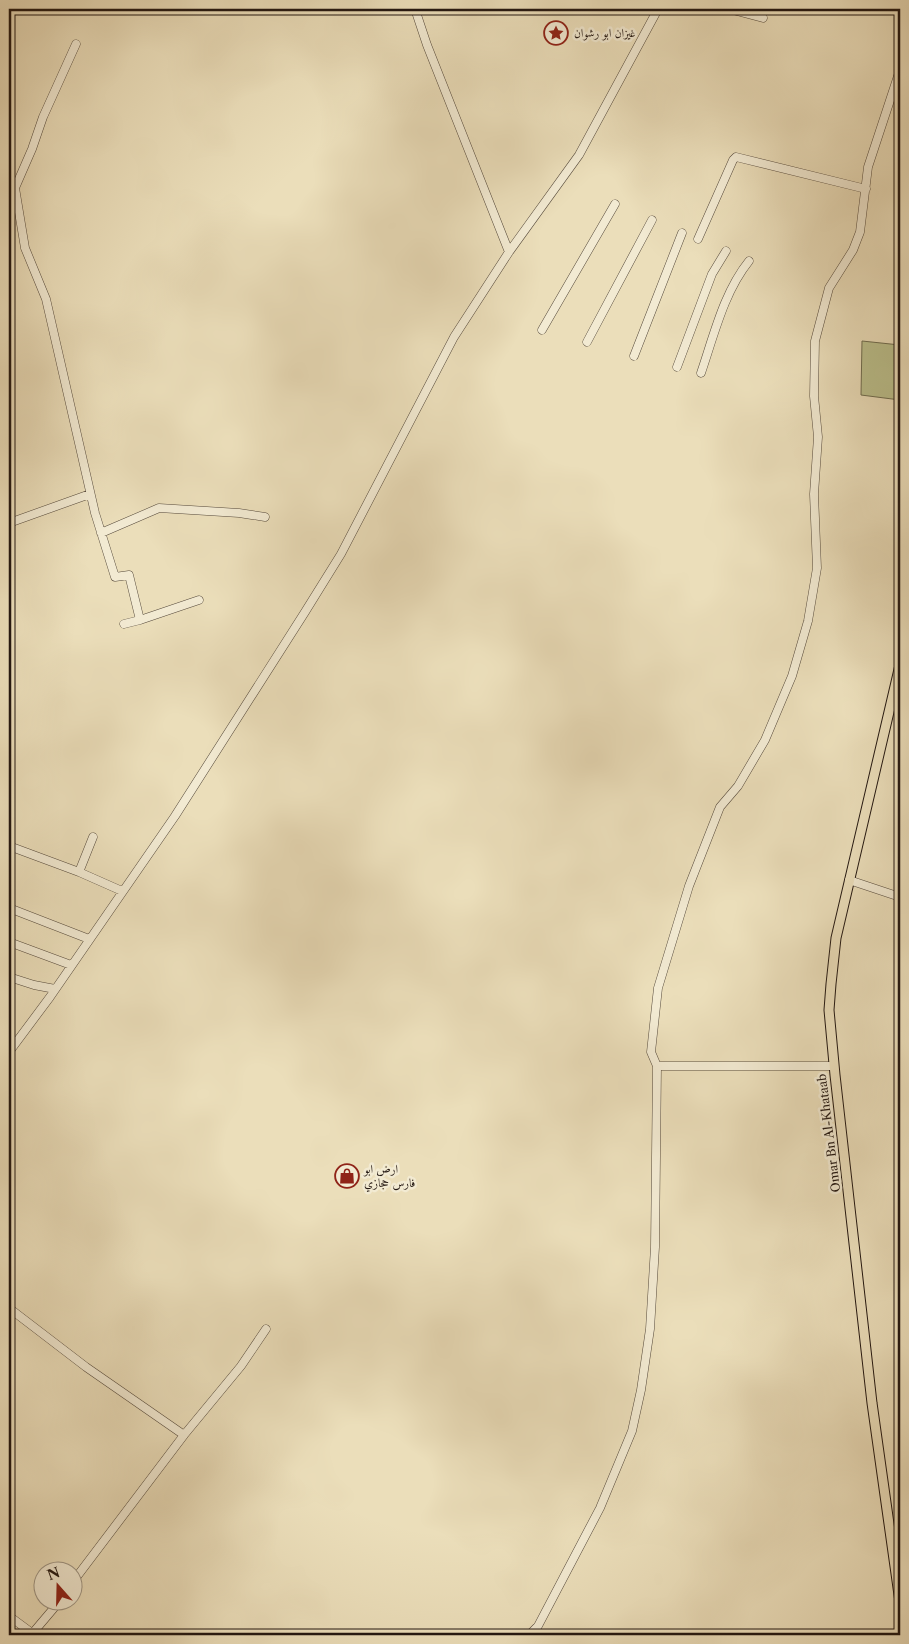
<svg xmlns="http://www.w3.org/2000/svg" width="909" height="1644" font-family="'Libre Caslon Text',Amiri,serif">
	<rect width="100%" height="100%" fill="#ebdeba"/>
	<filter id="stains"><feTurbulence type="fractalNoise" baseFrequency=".004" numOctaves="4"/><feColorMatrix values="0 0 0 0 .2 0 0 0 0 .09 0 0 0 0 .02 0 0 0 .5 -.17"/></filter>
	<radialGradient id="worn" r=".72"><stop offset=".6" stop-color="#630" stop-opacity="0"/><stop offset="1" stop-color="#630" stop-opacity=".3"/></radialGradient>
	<path fill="#bbc08d" stroke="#6f6c4f" d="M862 341 900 345V400L861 395Z"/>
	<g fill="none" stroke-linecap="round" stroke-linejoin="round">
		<g stroke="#55493b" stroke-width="9">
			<path id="minor" d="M415 9 427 45 509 252
				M729 9 763 18
				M76 44 43 117 32 149 15 188 25 248 46 299 95 513 115 577 129 575 140 620 124 624
				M698 239 733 160 736 157 866 189
				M542 330 615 204
				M587 342 652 220
				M634 356 682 233
				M677 367 712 274 726 251
				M701 373C714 335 724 292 749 261
				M9 523 90 494
				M101 533 159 508 239 513 265 517
				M140 620 199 600
				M9 846 79 872 122 891
				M79 872 93 837
				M849 880 900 897
				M9 908 89 939
				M9 942 71 965
				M9 977 34 985 55 989
				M9 1052 50 997 175 816 305 612 341 554 454 337 509 252 579 155 658 9
				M657 1066H834
				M9 1308 86 1367 184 1435
				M72 1583 184 1435 241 1366 266 1329
				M9 1616 32 1633
				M31 1635 59 1602
				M529 1635 538 1626 600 1508 632 1431 641 1390 650 1329 655 1247 657 1066 651 1052 658 988 689 886 720 807 738 786 765 740 792 676 808 621 817 568 814 494 818 437 814 396 815 341 829 288 853 250 860 232 868 167 900 70"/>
		</g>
		<g stroke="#231711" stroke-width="11">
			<path id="major" d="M900 665 836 938 831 984 829 1010 835 1075 872 1403 900 1602"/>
		</g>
		<use href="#minor" stroke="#f2ead2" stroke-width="8"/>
		<use href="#major" stroke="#ebdeba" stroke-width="9"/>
	</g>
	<defs>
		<g id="sight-ring" transform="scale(1.25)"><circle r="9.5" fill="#f2ead2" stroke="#8f2418" stroke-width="1.5"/><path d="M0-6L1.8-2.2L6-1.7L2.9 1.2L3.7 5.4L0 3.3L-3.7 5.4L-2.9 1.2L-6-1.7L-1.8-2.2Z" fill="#8f2418"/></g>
		<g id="shop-ring" transform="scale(1.25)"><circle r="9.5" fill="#f2ead2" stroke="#8f2418" stroke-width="1.5"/><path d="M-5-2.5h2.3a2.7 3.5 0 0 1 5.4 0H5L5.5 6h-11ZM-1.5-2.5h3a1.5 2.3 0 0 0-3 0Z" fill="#8f2418"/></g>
	</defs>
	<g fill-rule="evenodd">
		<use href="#sight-ring" x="556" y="33"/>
		<use href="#shop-ring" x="347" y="1176"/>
	</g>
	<g text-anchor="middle" stroke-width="5" stroke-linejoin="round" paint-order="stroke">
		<g font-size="12" fill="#231711" stroke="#f2ead2" text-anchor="start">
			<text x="574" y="37">غيزان ابو رشوان</text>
			<text x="364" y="1173">ارض ابو<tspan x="364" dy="14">فارس حجازي</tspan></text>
		</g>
		<g font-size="12" fill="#231711" stroke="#f2ead2">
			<text transform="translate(829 1133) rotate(-97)" y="4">Omar Bn Al-Khataab</text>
		</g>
	</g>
	<rect width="909" height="1644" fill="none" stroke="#ebdeba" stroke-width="30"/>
	<rect x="10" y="10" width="889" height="1624" fill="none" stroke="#231711" stroke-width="2.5"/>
	<rect x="15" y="15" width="879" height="1614" fill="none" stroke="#231711"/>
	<g transform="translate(58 1586) rotate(340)"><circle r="24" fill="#f2ead2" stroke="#9f9685"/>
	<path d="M0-4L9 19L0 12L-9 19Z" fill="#8f2418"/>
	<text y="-8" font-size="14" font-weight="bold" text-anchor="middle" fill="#231711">N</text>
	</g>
	<rect width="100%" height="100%" filter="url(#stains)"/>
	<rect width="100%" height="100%" fill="url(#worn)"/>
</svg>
